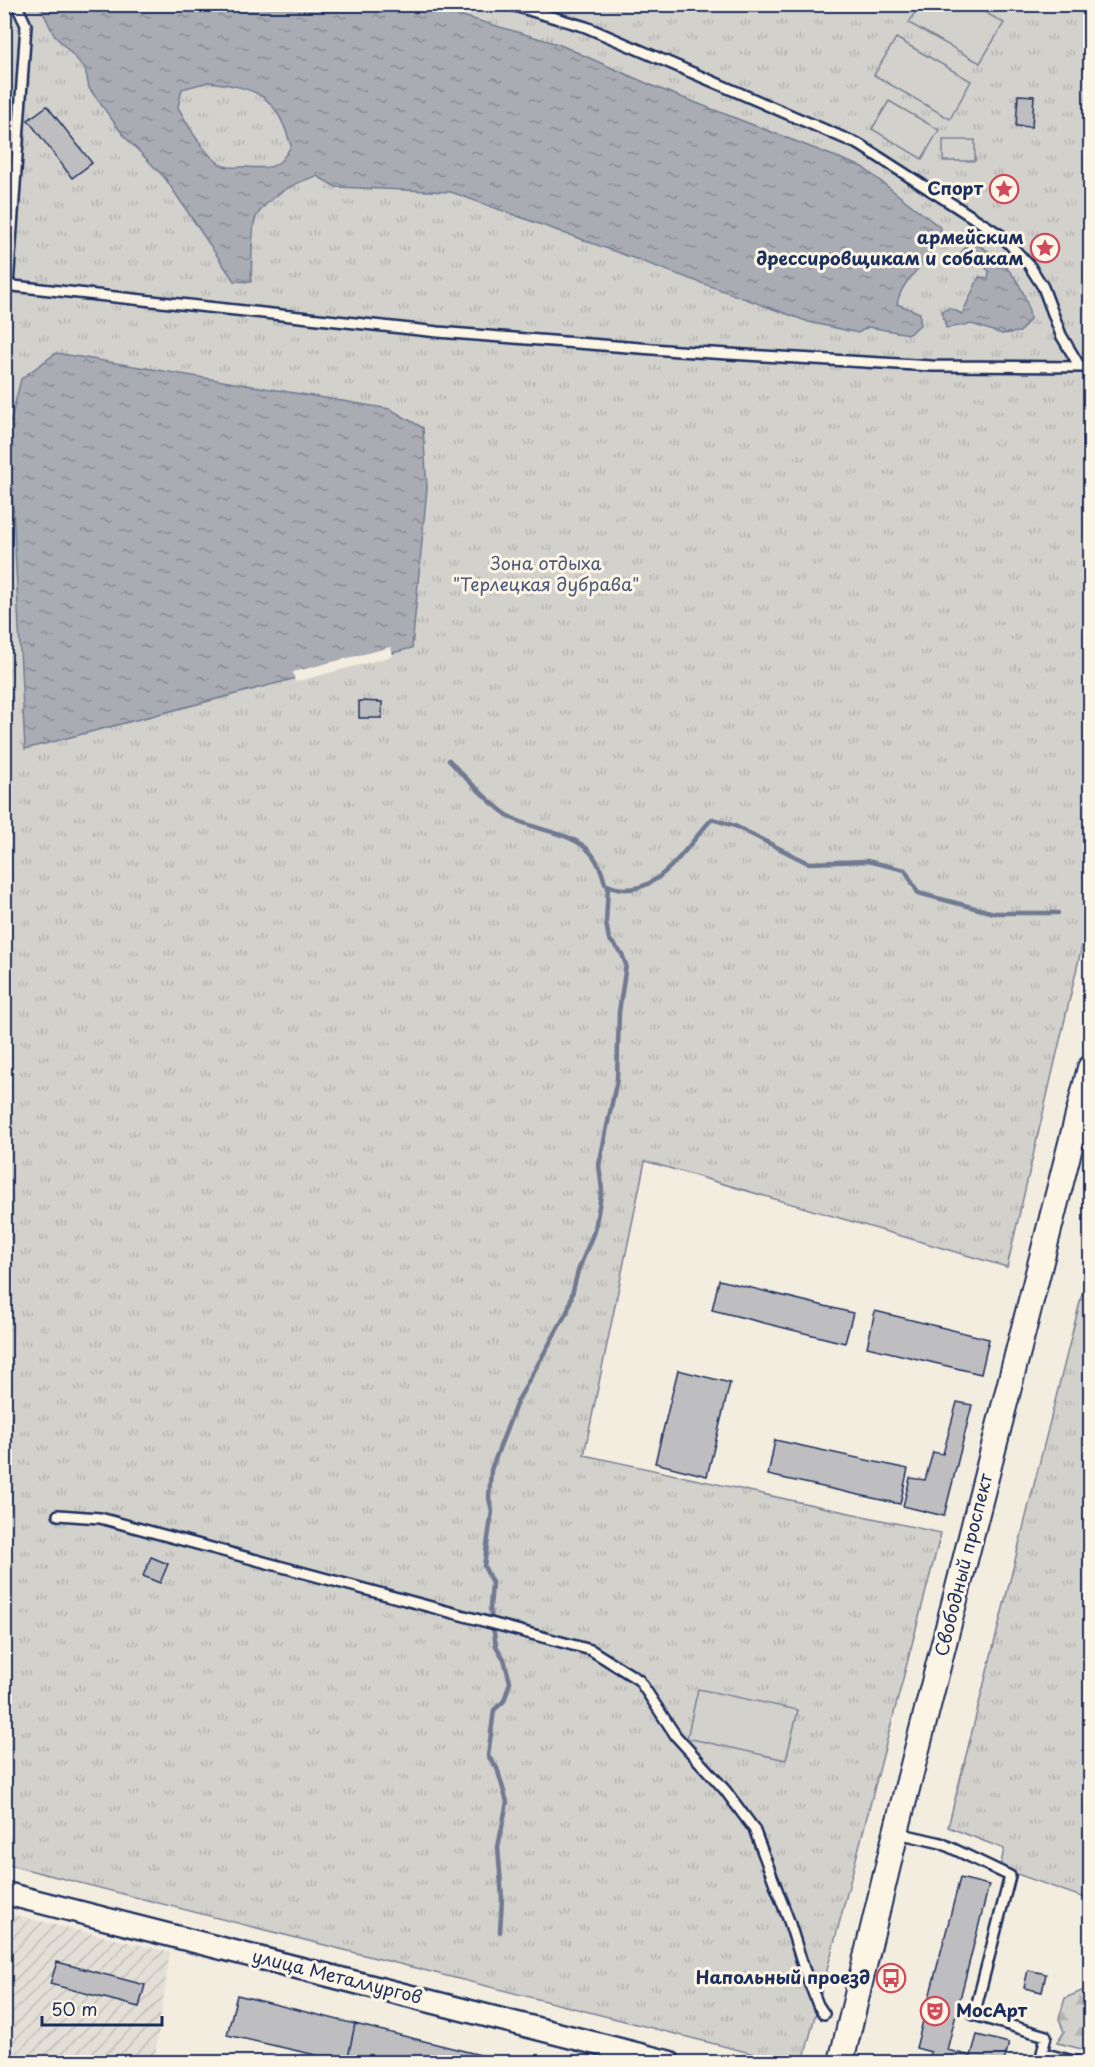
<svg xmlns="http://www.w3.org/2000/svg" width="1095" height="2067" font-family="'Playpen Sans',sans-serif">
	<defs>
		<pattern id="industrial-furrows" width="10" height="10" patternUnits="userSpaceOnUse" patternTransform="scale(1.5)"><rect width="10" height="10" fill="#e3dfd6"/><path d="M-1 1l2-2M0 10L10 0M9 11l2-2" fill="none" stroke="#c2c0ba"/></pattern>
		<pattern id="forest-firs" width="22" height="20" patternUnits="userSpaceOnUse" patternTransform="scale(1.5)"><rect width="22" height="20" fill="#d3d1cc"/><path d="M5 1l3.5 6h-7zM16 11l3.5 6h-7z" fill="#b5b4b2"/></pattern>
		<pattern id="park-tufts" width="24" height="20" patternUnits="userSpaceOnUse" patternTransform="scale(1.5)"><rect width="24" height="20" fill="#d3d1cc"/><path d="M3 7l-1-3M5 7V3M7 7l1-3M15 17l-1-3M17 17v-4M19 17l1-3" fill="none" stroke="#b5b4b2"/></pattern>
		<pattern id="water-ripples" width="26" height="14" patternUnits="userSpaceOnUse" patternTransform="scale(1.5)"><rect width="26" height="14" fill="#a9acb3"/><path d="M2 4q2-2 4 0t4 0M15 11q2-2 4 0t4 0" fill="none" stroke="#898c95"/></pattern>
	</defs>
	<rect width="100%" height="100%" fill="#f3ede0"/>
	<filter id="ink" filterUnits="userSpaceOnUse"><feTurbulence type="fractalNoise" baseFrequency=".0167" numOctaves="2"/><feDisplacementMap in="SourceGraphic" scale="12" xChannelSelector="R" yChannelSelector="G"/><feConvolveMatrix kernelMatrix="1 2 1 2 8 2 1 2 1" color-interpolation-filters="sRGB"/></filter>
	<g filter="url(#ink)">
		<path fill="url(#industrial-furrows)" d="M5 1913 170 1952 154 2062H5Z"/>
		<path fill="url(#forest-firs)" stroke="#778095" stroke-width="1.5" d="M1084 1990 1090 1992V2051L1057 2043 1064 2032 1059 2019 1065 1998Z"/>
		<path fill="url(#park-tufts)" stroke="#778095" stroke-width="1.5" d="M4 5H1090V912L1007 1267 645 1161 584 1455 941 1533 803 2062H786L5 1864Z
			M1090 1262V1900L1000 1868 1004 1849 948 1827Z"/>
		<path fill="#d3d1cc" stroke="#778095" stroke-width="1.5" d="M919 5H972L1004 23 980 63 909 23Z
			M896 38 971 81 950 119 874 75Z
			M889 101 939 130 922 159 872 129Z
			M943 140H975V161H943Z
			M698 1689 798 1710 786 1760 687 1738Z"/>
		<path fill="url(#water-ripples)" stroke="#707a91" stroke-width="1.5" fill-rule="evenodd" d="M44 5H425L558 44 655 87 862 167 941 228C937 260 903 273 897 304L920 313V325L909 334 868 327 858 333 809 322 451 192 336 187 317 176C296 182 268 196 256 217 251 225 252 270 251 282L234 281 165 178 124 136 89 88 85 68 54 35 42 10ZM208 82C259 88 276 95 291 146 279 169 270 169 246 167 236 166 230 170 220 164 202 152 188 125 178 107L182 89Z
			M970 241C1001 255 1027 284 1030 319L1020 332 1002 334 972 324 946 328 942 311 950 308 962 314 979 277 988 278 989 271 983 266H960L955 261Z
			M56 353 390 409 423 428 427 488 412 648 25 749 9 427 21 379Z"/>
		<path fill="#f3ede0" d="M391 647 393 656 295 682 293 672Z"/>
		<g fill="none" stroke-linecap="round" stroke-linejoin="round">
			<path stroke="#707a91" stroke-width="4.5" d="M449 760C461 774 499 812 514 819 555 838 593 830 605 884 653 907 684 848 712 819L735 826 808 863 867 861 905 870 918 893 994 913H1058
				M500 1932 502 1898 498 1847 507 1802 497 1768 488 1756 494 1710 504 1701 510 1682 504 1659 496 1646 490 1608 492 1583 484 1566 492 1511 489 1498 491 1470 517 1402 568 1310 578 1271 595 1229 602 1190 599 1165 617 1079 619 1012 626 965 622 954 609 939 606 923 608 886"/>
		</g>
		<path fill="#bebec0" stroke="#1b2f5e" stroke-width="1.5" d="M1018 95 1034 96 1032 127 1016 126Z
			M47 106 92 163 72 178 28 120Z
			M4 152H10L6 201H4Z
			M884 153 948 196 942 204 878 162Z
			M359 701 382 702V718H359Z
			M719 1280 853 1313 845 1343 712 1310Z
			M875 1311 989 1339 981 1374 867 1347Z
			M678 1370 730 1383 707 1476 655 1463Z
			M957 1402 972 1405 944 1516 903 1506 910 1478 925 1480 933 1452 943 1454Z
			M775 1440 908 1469 900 1504 768 1475Z
			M151 1557 168 1564 160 1583 143 1576Z
			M960 1878 989 1885 947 2050 971 2056 977 2035 1009 2043 1004 2062H928L931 2052 916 2048Z
			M57 1962 145 1985 139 2007 50 1984Z
			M1028 1970 1046 1974 1042 1992 1024 1988Z
			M237 1995 355 2024 347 2062 227 2035Z
			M355 2024 509 2062H347Z"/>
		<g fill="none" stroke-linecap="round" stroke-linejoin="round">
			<g stroke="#1b2f5e" stroke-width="14">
				<path id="service" d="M508 4 586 27 860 145 1002 236 1029 265 1043 287 1061 335 1080 367
					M4 285 438 332 678 351 932 366 1090 367
					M8 286 26 25 16 4
					M58 1515 100 1518 591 1650 639 1680 676 1736 725 1790 754 1829 789 1921 804 1969 818 2005 824 2014
					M898 1833 941 1843 1010 1876 974 2015 1046 2036 1040 2062
					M1042 2053 1077 2062"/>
			</g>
			<g stroke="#1b2f5e" stroke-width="26">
				<path id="tertiary" d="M4 1893 669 2062"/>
			</g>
			<g stroke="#1b2f5e" stroke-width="28">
				<path id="secondary" d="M841 2062 896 1832 1090 1068"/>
			</g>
			<use href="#service" stroke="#fcf5e5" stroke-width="9"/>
			<use href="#tertiary" stroke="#fcf5e5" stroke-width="21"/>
			<use href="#secondary" stroke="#fcf5e5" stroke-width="24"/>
		</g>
	</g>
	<defs>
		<g id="sight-ring" transform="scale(1.5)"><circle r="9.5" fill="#fcf5e5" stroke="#d1495b" stroke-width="1.5"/><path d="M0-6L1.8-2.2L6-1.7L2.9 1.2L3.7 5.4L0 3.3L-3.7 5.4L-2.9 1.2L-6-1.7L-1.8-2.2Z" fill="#d1495b"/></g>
		<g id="bus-ring" transform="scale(1.5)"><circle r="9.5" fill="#fcf5e5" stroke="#d1495b" stroke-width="1.5"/><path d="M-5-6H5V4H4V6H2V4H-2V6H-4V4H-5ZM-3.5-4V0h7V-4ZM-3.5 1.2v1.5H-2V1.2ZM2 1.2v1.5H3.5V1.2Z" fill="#d1495b"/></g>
		<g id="theatre-ring" transform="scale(1.5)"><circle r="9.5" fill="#fcf5e5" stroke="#d1495b" stroke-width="1.5"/><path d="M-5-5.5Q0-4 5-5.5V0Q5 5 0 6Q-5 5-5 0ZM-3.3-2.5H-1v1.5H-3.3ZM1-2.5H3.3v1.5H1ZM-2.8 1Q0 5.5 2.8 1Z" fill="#d1495b"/></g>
	</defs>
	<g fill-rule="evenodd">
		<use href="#sight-ring" x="1004" y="189"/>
		<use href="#sight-ring" x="1045" y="248"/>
		<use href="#bus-ring" x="891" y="1978"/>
		<use href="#theatre-ring" x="935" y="2011"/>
	</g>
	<g text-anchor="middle" stroke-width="6" stroke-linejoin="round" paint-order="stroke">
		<g font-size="18" font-weight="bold" fill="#1b2f5e" stroke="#fcf5e5" text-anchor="end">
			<text x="983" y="195">Спорт</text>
			<text x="1024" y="244">армейским<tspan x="1024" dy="21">дрессировщикам и собакам</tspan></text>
			<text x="870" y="1984">Напольный проезд</text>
			<text x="956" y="2017" text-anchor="start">МосАрт</text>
		</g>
		<g font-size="18" fill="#49587a" stroke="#fcf5e5">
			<text x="546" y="570">Зона отдыха<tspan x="546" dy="21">"Терлецкая дубрава"</tspan></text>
		</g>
		<g font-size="18" fill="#1b2f5e" stroke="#fcf5e5">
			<text transform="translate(964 1565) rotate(-76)" y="6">Свободный проспект</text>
			<text transform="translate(337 1977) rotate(14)" y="6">улица Металлургов</text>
		</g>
	</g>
	<rect width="1095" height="2067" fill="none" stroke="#fcf5e5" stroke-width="24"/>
	<rect x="12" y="12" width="1071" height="2043" fill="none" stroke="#1b2f5e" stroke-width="2" filter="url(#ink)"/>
	<path d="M42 2016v9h120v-9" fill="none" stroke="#1b2f5e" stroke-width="3"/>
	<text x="51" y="2016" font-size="18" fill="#1b2f5e" stroke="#fcf5e5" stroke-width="4.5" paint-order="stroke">50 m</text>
</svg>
